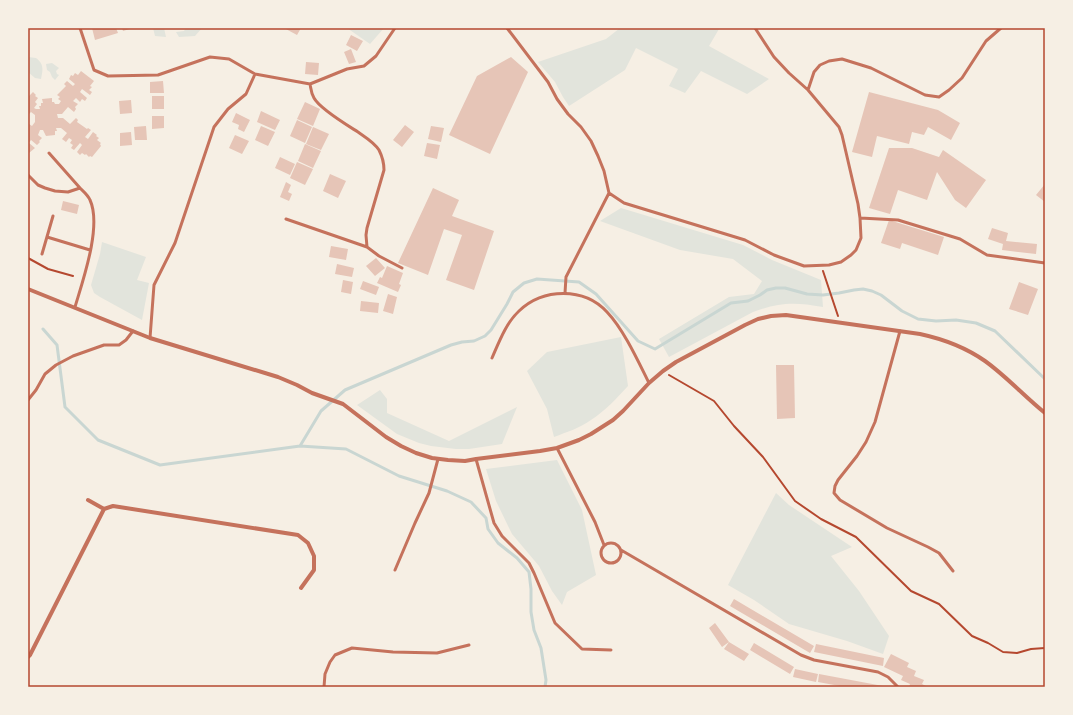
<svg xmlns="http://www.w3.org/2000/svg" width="1073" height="715" font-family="Jost,sans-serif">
	<rect width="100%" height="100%" fill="#f6efe4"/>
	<path fill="#e2e4dc" d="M153 28H164L166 37 155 36Z
		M186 28H202L195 36 179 37 176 32 184 31Z
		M347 28H384L370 44Z
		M620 28H718L719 29 709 46 769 79 747 94 701 71 685 93 669 86 678 69 636 48 625 70 569 106 563 97 555 82 538 62 606 39Z
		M28 57 36 58C44 64 43 69 41 79L35 78 28 72Z
		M52 63 59 68 56 71 57 74 59 75 55 80 52 77 50 72 47 70 46 64Z
		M621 208 743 245 772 260 821 280 823 307C795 302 780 302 753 312L669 357 659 339 729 297 754 294 762 281 733 259 680 250 600 221Z
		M102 242 146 257 137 280 149 283 142 320 100 297 94 293 91 285 100 254Z
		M621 337 628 386C617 398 605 411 591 420 580 428 567 432 554 437L547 409 527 371 547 352Z
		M380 390 387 399V413L449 441 517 407 502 444 469 449H456L431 446 419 443 397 434 357 405Z
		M557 460 582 510 596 575 567 592 562 605 552 591 539 566 512 534 496 501 486 469Z
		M776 493 789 505 852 547 831 556 859 591 889 636 883 654 847 641 789 624 754 600 728 585Z"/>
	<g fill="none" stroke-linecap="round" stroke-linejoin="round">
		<path stroke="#c9d6d2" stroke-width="3" d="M43 329 57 345 65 407 98 440 160 465 300 446 321 411 345 390 451 345 462 342 474 341 485 336 491 330 507 304 513 292 524 283 537 279 579 282 596 294 638 341 655 349 731 303 748 301 760 295 767 290 776 288H785L807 294 823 295 839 293 854 290 863 289 872 291 881 295 902 311 918 319 936 321 956 320 976 323 995 331 1045 379
			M300 446 346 449 399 476 447 491 471 502 486 518 488 529 498 543 517 558 529 572 531 589V612L534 630 541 648 546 680 545 687"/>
	</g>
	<path fill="#e6c5b7" d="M92 28H116L118 33 95 40Z
		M122 28H133L123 31Z
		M284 28H301L297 35Z
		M351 35 363 41 357 51 346 45Z
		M351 49 356 62 349 64 344 52Z
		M511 57 528 72 490 154 449 135 477 76Z
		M306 62 319 63 318 75 305 74Z
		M81 71 94 81 90 86 92 87 89 90 92 92 90 95 82 89 80 92 87 98 85 101 82 99 80 102 76 98 73 101 78 104 75 107 76 109 74 112 68 107 62 114H57L58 118H63L70 124 76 118 78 120 77 122 87 129 88 128 91 130 85 137 88 139 93 132 97 135 96 136 99 138 97 140 101 143 100 144 101 146 92 157 90 156 89 157 86 154 85 155 82 153 80 155 77 152 82 145 80 143 74 150 71 148 73 145 70 143 72 140 69 138 66 142 62 139 67 133 61 128H56L57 131H55V135L46 136 43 130H40L38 135 42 138 39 141 40 142 37 145 31 140 29 143 35 148 29 153 28 152V125L29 124 32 126 35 122V115L31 112 28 115V97L33 92 36 95 35 96 38 98 35 102 37 104 34 108 36 109H40L39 106H41V103H43L42 99 52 98V102H54L55 104H59L61 101 58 99 60 97 57 95 66 86 64 84 67 81 73 86 75 84 69 79 71 75 73 76 75 73 78 75Z
		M163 81 164 93H150V82Z
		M869 92 938 110 960 123 951 140 928 127 924 135 912 132 909 144 877 136 872 157 852 152Z
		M152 96H164V109H152Z
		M131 100 132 113 120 114 119 101Z
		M305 102 320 109 313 126 297 119Z
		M261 111 280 120 275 130 257 122Z
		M236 113 250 120 244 132 238 129 239 125 232 122Z
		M152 116H164V128L152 129Z
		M297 120 312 127 305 143 290 136Z
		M405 125 414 132 402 147 393 140Z
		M146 126 147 140H135L134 127Z
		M261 126 275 132 268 146 255 140Z
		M431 126 444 128 441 142 428 139Z
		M313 127 329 134 321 150 306 144Z
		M131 132 132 145 120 146V133Z
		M235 135 249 141 242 154 229 148Z
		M427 143 440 145 437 159 424 156Z
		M305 144 321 151 313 168 298 161Z
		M889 148H912L939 157 943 150 986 180 966 208 955 200 937 172 927 200 898 190 890 214 869 208Z
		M280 157 295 164 290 175 275 168Z
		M297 162 313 169 305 185 290 178Z
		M330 174 346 181 338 198 323 191Z
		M286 182 291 185 288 192 292 194 289 201 280 197Z
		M1045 184V202L1036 195Z
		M433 188 459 200 452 216 494 231 474 290 446 280 462 235 444 229 428 275 398 263Z
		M63 201 79 205 77 214 61 210Z
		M889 220 944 237 938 255 902 243 900 249 881 243Z
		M992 228 1008 233 1006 241 1037 244 1036 254 1002 250 1003 244 988 239Z
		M331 246 348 249 346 260 329 257Z
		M376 258 385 268 375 276 366 266Z
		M337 264 354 268 352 277 335 274Z
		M387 266 403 273 399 284 401 285 398 292 377 283 380 277 382 278Z
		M343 280 353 282 351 294 341 292Z
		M363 281 379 287 376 295 360 289Z
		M1019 282 1038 289 1028 315 1009 309Z
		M388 294 397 297 393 314 383 311Z
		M361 301 379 303 378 313 360 311Z
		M776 365H794L795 418 777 419Z
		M734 599 814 646 810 653 730 606Z
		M715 623 729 642 722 647 709 628Z
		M729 642 749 654 744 661 724 649Z
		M754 643 794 667 790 674 750 650Z
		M816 644 884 658 883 666 814 652Z
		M891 654 909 663 907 667 916 671 914 676 924 680 922 684 928 687H909L910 684 901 680 903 676 884 667Z
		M795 669 818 674 816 682 793 677Z
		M819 674 883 686V687H845L818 682Z"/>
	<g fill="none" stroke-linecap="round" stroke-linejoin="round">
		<path stroke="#b5482f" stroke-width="2" d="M28 258 48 269 73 276
			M823 271 838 316
			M669 375 714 401 734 426 763 457 795 501 821 519 856 537 911 591 939 604 972 636 988 643 1003 652 1017 653 1031 649 1045 648"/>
		<path stroke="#c5725c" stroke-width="3" d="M80 28 94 70 108 76 158 75 210 57 229 59 255 74 310 84 347 69 364 66 376 56 395 28
			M507 28 548 82 557 99 568 114 581 127 591 141 598 156 604 171 609 193 566 277 565 293
			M310 84C311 89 311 93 314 98 320 109 347 125 358 132 365 137 374 142 379 150 382 156 384 163 384 170L367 228 366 235 367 247 379 256 402 268
			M808 90 814 72 820 65 829 61 842 59 871 68 925 95 939 97 949 90 962 78 986 41 1001 28
			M49 153 80 188
			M28 175 38 185 45 188 55 191 68 192 80 188C83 191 88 195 90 200 102 226 83 280 75 307
			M609 193 624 203 745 240 774 255 804 266 829 265 841 262 851 255 856 250 861 238 860 218 858 204 842 135 839 127 808 90 789 73 774 57 755 28
			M860 218 898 220 960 239 987 255 1045 263
			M286 219 367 247
			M47 237 90 250
			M42 254 53 216
			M900 331 875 422 866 442 857 456 838 480 835 486 834 493 840 500 887 528 928 547 939 553 953 571
			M150 338 154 285 175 243 214 127 228 109 246 94 255 74
			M492 358C499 342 506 323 519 311 543 288 584 287 607 312 624 330 638 361 649 383
			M28 400 36 390 45 374 56 365 73 356 104 345H119L126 340 133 331
			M557 448 595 522 604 545
			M476 459 494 523 502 536 529 563 534 573 555 623 582 649 611 650
			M601 553a10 10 0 1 1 20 0a10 10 0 1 1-20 0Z
			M621 550 801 655 814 660 878 672 888 677 898 687
			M395 570 415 523 429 493 438 459
			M324 687 325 674 330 662 335 655 352 648 393 652 437 653 469 645"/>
		<path stroke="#c5725c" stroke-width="4" d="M28 289 150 338 278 377 297 385 312 393 343 404 386 437 401 446 416 453 432 458 448 460 465 461 476 459 540 451 557 448 579 440 591 434 613 420 623 411 649 383 663 371 676 362 745 325 758 319 771 316 786 315 920 334C943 339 965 347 985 361 1006 376 1024 396 1045 413
			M88 500 104 509
			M28 657 30 655 104 509 113 506 298 535 308 543 314 556V570L301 588"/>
	</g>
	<rect width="1073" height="715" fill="none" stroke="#f6efe4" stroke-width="58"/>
	<rect x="29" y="29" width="1015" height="657" fill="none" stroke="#b5482f" stroke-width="1.5"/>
</svg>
